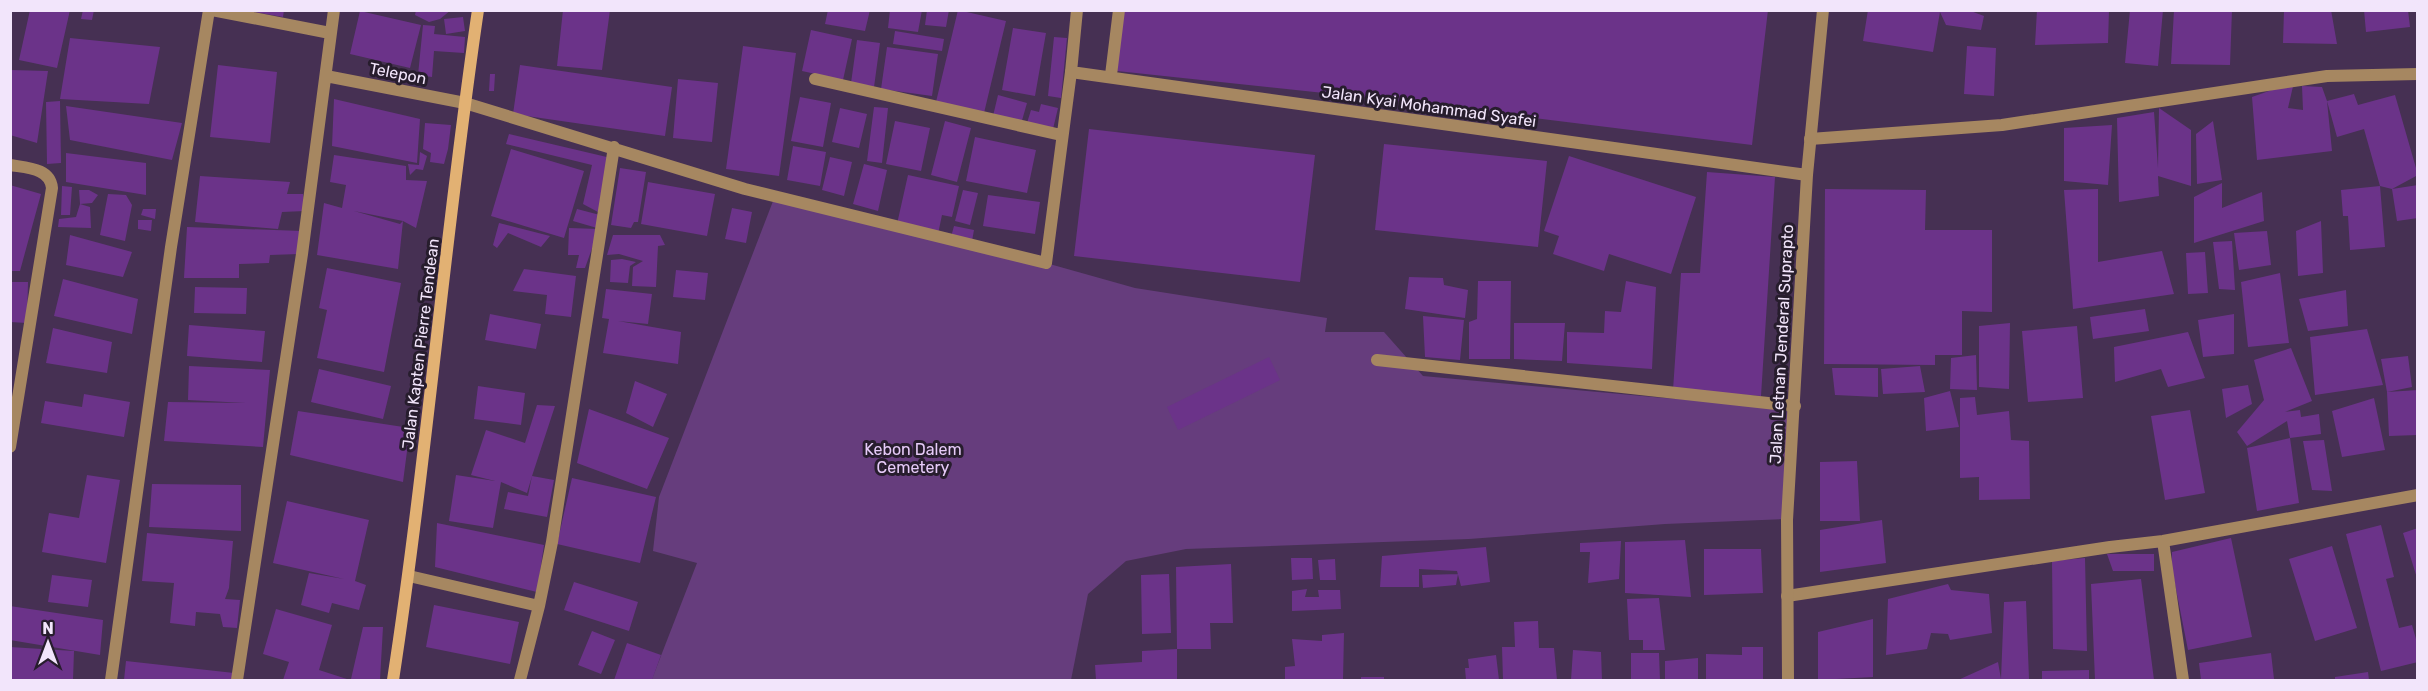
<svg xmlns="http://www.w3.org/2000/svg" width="2428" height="691" font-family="Rubik,sans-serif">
	<rect width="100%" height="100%" fill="#463053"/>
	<path fill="#663d7d" d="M775 196 1046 263 1135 288 1327 318 1325 332H1384L1423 376 1664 398 1794 406 1786 519 1665 524 1469 539 1186 549 1126 561 1088 594 1071 680 652 679 697 563 653 551 659 497Z"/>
	<path fill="#6b3389" d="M30 10H70L57 68 19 60Z
		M83 10H94L92 20 81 19Z
		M254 10H284L283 17 254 12Z
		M416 10H451L440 19 429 22 415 15Z
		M563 10H610L602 70 557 66Z
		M828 10H870L865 31 825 24Z
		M890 10H922L918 32 888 28Z
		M927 10H949L946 27 925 25Z
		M958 10 1006 21 984 113 936 102Z
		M1123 10H1768L1752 145 1380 99 1117 71Z
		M1868 10H1968L1984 16 1981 30 1946 25 1940 12 1933 52 1863 41Z
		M2037 10H2109L2108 43 2035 45Z
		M2130 10H2163L2158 66 2125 63Z
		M2174 10H2232L2230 65 2171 64Z
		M2284 10H2331L2337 44 2283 43Z
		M2364 10H2408L2410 27 2366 32Z
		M360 11 421 25 410 68 350 54Z
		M463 17 465 31 446 34 444 19Z
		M423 25 435 26 434 34 465 37 464 53 434 51 432 77 418 75Z
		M1013 28 1046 33 1035 96 1002 90Z
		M811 30 852 39 843 80 802 71Z
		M895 31 944 39 942 51 893 44Z
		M1054 37 1067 38 1061 98 1048 96Z
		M70 38 160 47 149 104 60 99Z
		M857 40 880 43 874 87 851 83Z
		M743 46 796 53 779 176 726 169Z
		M1967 46 1996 48 1994 96 1964 94Z
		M887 47 938 54 932 96 881 89Z
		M218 65 277 72 270 143 210 137Z
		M520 65 672 87 665 136 513 114Z
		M10 70 48 71 37 143 10 135Z
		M490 74H495L494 91H489Z
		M678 79 718 83 712 142 673 138Z
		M2294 82 2288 108 2303 110 2302 86 2322 87 2327 101 2332 151 2257 160 2252 97Z
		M2354 94 2358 105 2395 95 2418 175 2392 189 2380 186 2385 247 2350 250 2348 216H2343L2341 190 2380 186 2364 129 2337 137 2327 101Z
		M998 95 1027 103 1021 124 993 116Z
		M800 97 831 103 823 147 791 141Z
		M334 99 420 119 417 163 332 146Z
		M60 101 61 163 47 164 46 102Z
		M1041 104 1058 108 1053 129 1027 123 1031 110 1039 112Z
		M66 106 182 123 172 160 70 140Z
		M874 107 888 108 882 163 867 161Z
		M840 108 867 114 859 148 832 142Z
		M2159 108 2191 130V186L2158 176 2159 196 2119 202 2117 118 2154 112 2158 168Z
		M895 121 930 128 921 171 886 164Z
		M945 121 971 128 957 182 931 175Z
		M2213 121 2222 180 2197 184 2196 134Z
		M425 123 451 125 448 149 444 164 430 162 431 153 423 149Z
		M2112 125 2108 185 2064 181V128Z
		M1089 129 1315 155 1300 282 1074 256Z
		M509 134 611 158 598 212 583 204 592 165 506 144Z
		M975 137 1036 150 1027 193 966 181Z
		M1384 144 1547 161 1538 247 1375 230Z
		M793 146 826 152 820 186 787 180Z
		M511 149 584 171 564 238 491 216Z
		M420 152 427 156 423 170 416 169 410 175 408 164 419 165Z
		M66 153 146 163V195L66 182Z
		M334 155 406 166V180L427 181 416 228 403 221 354 211 400 224 403 221 398 269 317 255 324 203 342 208 346 185 330 182Z
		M1569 156 1696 197 1671 274 1609 254 1604 271 1553 254 1559 236 1544 231Z
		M830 157 852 162 844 196 822 190Z
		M864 164 887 170 878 211 853 204Z
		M620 168 646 172 638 222H634L631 228 611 225Z
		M1707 172 1775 177 1761 396 1673 390 1681 273H1700Z
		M908 175 959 186 952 217 942 215 938 234 897 224Z
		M200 176 290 182 287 194H303L305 211 282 212 278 229 195 222Z
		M648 182 715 194 707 236 641 224Z
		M2222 183V208L2262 192 2264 221 2194 243V197Z
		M10 185 41 194 20 271H10Z
		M2418 185V218L2397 221 2392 189Z
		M62 186 72 187 70 215H61Z
		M1825 189 1926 190 1925 230H1992V312L1962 311V355H1935V365L1824 364Z
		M2098 189V262L2162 251 2174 294 2073 309 2064 190Z
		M79 190H89L98 195 92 203 80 204Z
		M963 190 978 193 970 225 955 221Z
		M108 194 126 195 132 205 125 241 100 235Z
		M988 195 1040 202 1035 234 983 226Z
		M80 204 90 207 91 228 58 227 59 219 76 217Z
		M732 208 752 212 746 243 725 239Z
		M143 209H156L155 219 141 215Z
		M577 209 600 215 597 228 573 221Z
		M138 220H152L151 231 138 229Z
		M2321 221 2323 273 2298 276 2296 231Z
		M499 223 550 236 541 247 508 233 497 248 493 245Z
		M954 226 974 230 972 241 951 237Z
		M187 227 302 231 299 254 270 255 269 263 239 264V278H184Z
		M569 228 599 229 585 268H576L579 255H568Z
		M2267 231 2271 265 2239 270 2234 233Z
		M70 235 132 252 123 277 66 265Z
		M613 235H660L665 245 658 246 656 287 632 286 633 267 643 261 619 254 607 255Z
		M2232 241 2235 290 2219 289 2213 242Z
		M2205 252 2208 293 2188 294 2186 253Z
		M622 259 636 262 630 266 628 283 610 282 611 260Z
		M327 268 401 283 384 372 317 358 327 310 319 308Z
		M524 269 576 276 571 317 545 314 547 295 513 291Z
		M676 270 708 273 705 300 673 297Z
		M2280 273 2289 343 2248 347 2241 282Z
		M1409 277 1443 278 1444 285 1468 290 1465 318 1405 309Z
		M63 279 138 299 132 334 54 316Z
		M1478 281H1511L1510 359H1469V322L1477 319Z
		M1626 281 1656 287 1652 369 1567 363V332L1604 333 1605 311 1621 312Z
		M10 282H28L27 323 10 322Z
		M195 287 247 288 246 314 194 313Z
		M606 289 652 294 648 324 618 321 681 332 678 364 603 353 609 319 602 318Z
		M2346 290 2348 326 2308 331 2299 299Z
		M2145 309 2149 331 2093 339 2090 317Z
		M490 314 541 324 536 349 485 340Z
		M2234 314V354L2203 357 2198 320Z
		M1423 316 1464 320 1460 360 1425 357Z
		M1514 323H1565L1562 361 1514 359Z
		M2010 323 2009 389 1979 387V326Z
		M189 325 265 331 262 362 187 356Z
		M2077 326 2083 398 2028 402 2022 331Z
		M53 328 112 342 107 373 46 363Z
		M2367 329 2383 385 2315 395 2310 337Z
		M2188 332 2205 378 2168 387 2161 369 2115 382 2114 347Z
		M2291 348 2312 401 2285 412 2300 410 2301 417 2319 414 2321 434 2290 438 2287 421 2247 446 2237 432 2264 400 2254 360Z
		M1976 355 1977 390 1950 389 1951 358Z
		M2408 356 2412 387 2387 392 2381 359Z
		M1269 357 1280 380 1178 430 1167 407Z
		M189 366 270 370 263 447 164 441 168 402 246 403 188 400Z
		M1920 366 1925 392 1883 394 1881 369Z
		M1832 368H1878V397L1835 395Z
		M319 369 391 386 383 419 311 402Z
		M635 381 667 394 653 427 626 413Z
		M2248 385 2252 404 2226 418 2222 389Z
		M478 386 525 393 521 425 474 419Z
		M2418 390V435L2389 436 2387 392Z
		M1950 391 1959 427 1926 431 1924 398Z
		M84 394 130 402 124 437 41 423 45 401 82 407Z
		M1975 397 1977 415 2009 411 2011 440 2029 441 2030 499 1979 500V477L1960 478V398Z
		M2374 398 2385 450 2342 457 2332 411Z
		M537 405 555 406 532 476 554 480 547 517 504 509 508 492 528 496 532 476 527 493 501 482 493 528 449 521 456 475 495 481 471 475 486 430 525 443Z
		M589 409 669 438 647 489 577 463Z
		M2190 410 2205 493 2165 500 2151 416Z
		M298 411 410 428 403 482 290 455Z
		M2290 438 2299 503 2257 511 2247 448Z
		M2324 440 2332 491 2312 490 2303 441Z
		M1857 461 1860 521H1820V462Z
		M87 475 120 480 106 563 42 552 49 513 79 518Z
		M572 478 656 497 640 563 557 544Z
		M152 484 241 485V531L149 527Z
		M287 501 369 520 355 581 366 585 359 610 332 603 329 613 301 605 309 573 344 579 273 563Z
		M1882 520 1886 563 1820 572V530Z
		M437 523 544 545 537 592 435 567Z
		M2381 525 2394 577 2386 579 2399 628 2412 625 2418 646V662L2381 671 2346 534Z
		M2418 528V578H2417L2403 533Z
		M147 533 233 541 229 588 225 599 240 600 237 628 223 627 220 614 196 612 195 626 170 623 174 583 142 581Z
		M2231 538 2252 637 2188 650 2172 569V552Z
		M1685 540 1691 597 1625 593V542Z
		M1621 541 1619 579 1588 583 1590 552H1580V543Z
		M2332 546 2357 628 2315 641 2289 559Z
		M1486 547 1490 582 1461 586 1457 571 1419 569V587H1380L1382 556Z
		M1704 549H1761L1763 593 1704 595Z
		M2107 554H2154V571H2113Z
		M1291 558H1312L1313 579 1292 580Z
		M2085 558 2087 651 2053 649 2052 561Z
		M1335 559 1336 580H1320L1318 560Z
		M1231 564 1233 623H1210L1211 649H1177L1176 567Z
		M1169 574 1171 633 1142 634 1141 575Z
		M1458 574 1456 585 1423 588 1422 575Z
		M52 575 92 580 88 607 48 602Z
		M2141 579 2154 680H2095L2091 584Z
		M574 582 638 602 629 631 564 610Z
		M1948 584 1951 590 1989 594 1992 633 1950 640 1948 634 1931 633 1927 649 1886 655 1888 599Z
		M1307 589 1305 597H1319L1318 590H1340L1341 609 1292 611V591Z
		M1659 598 1665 650H1643V640H1629L1627 599Z
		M2026 601 2029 679 1958 680 1998 662 2001 679 2004 602Z
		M434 605 519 622 510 664 426 647Z
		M10 606 103 620 100 655 10 640Z
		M276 609 332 625 319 670 350 680H283L289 662 263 654Z
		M1873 619V677L1818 680V632Z
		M1538 621 1539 648H1554L1557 680H1503L1502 647H1515L1514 622Z
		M363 627H383L380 680 351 679Z
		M592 631 615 640 601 674 578 665Z
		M1344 633 1343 680H1285V667L1295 666 1292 639 1322 641V635Z
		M627 643 661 655 652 680H614Z
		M10 647 74 651 73 680H10Z
		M1742 647H1763V680H1706V654L1742 655Z
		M1177 649V680H1096L1095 665 1142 662V651Z
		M1573 650 1601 652 1602 680H1571Z
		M1631 653H1659L1660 680H1631Z
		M2271 653 2274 679 2201 680 2199 663Z
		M1496 655 1499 680H1466L1465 668H1469L1468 659Z
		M1698 658V680H1665V661Z
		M126 661 234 673 233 680H124Z
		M2089 670V680H2042V671Z
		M2368 672 2369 680H2335V677Z
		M1361 677H1384V680H1361Z"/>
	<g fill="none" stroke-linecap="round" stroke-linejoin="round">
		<path stroke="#a68761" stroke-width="12" d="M212 10 330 33
			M326 76 465 103 745 189 1046 263 1071 72
			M815 79 1061 135
			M1810 139 2002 125 2327 76 2418 74
			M10 165C27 168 50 168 52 188L10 447
			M1377 360 1795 406
			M2163 541 2183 680
			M409 576 539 606
			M1787 596 2110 547 2163 541 2418 495
			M111 680 171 247 209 10
			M237 680 302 254 334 10
			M520 680 539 606 552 542 614 147"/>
		<path stroke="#a68761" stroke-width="12" d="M1077 10 1071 72 1807 175
			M1111 75 1119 10
			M1788 680 1787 520 1807 175 1823 10"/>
		<path stroke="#e2b173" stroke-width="12" d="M393 680C427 458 445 233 478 10"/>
	</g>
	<g text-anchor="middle" stroke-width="6" stroke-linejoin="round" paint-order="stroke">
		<g font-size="16" fill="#f2e5fb" stroke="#271d2d">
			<text transform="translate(398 73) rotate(11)" y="6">Telepon</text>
			<text transform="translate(1429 106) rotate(8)" y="6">Jalan Kyai Mohammad Syafei</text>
			<text transform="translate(420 344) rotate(-83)" y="6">Jalan Kapten Pierre Tendean</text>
			<text transform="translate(1781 344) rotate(-87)" y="6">Jalan Letnan Jenderal Suprapto</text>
		</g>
		<g font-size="16" fill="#e7cbf9" stroke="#271d2d">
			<text x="913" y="455">Kebon Dalem<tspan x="913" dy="18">Cemetery</tspan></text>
		</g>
	</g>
	<rect width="2428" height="691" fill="none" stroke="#f2e5fb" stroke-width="24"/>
	<g transform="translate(48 643)" stroke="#271d2d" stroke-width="4.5" paint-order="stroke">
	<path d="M0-4.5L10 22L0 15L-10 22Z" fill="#f2e5fb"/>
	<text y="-9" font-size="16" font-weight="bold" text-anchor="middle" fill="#f2e5fb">N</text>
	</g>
</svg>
